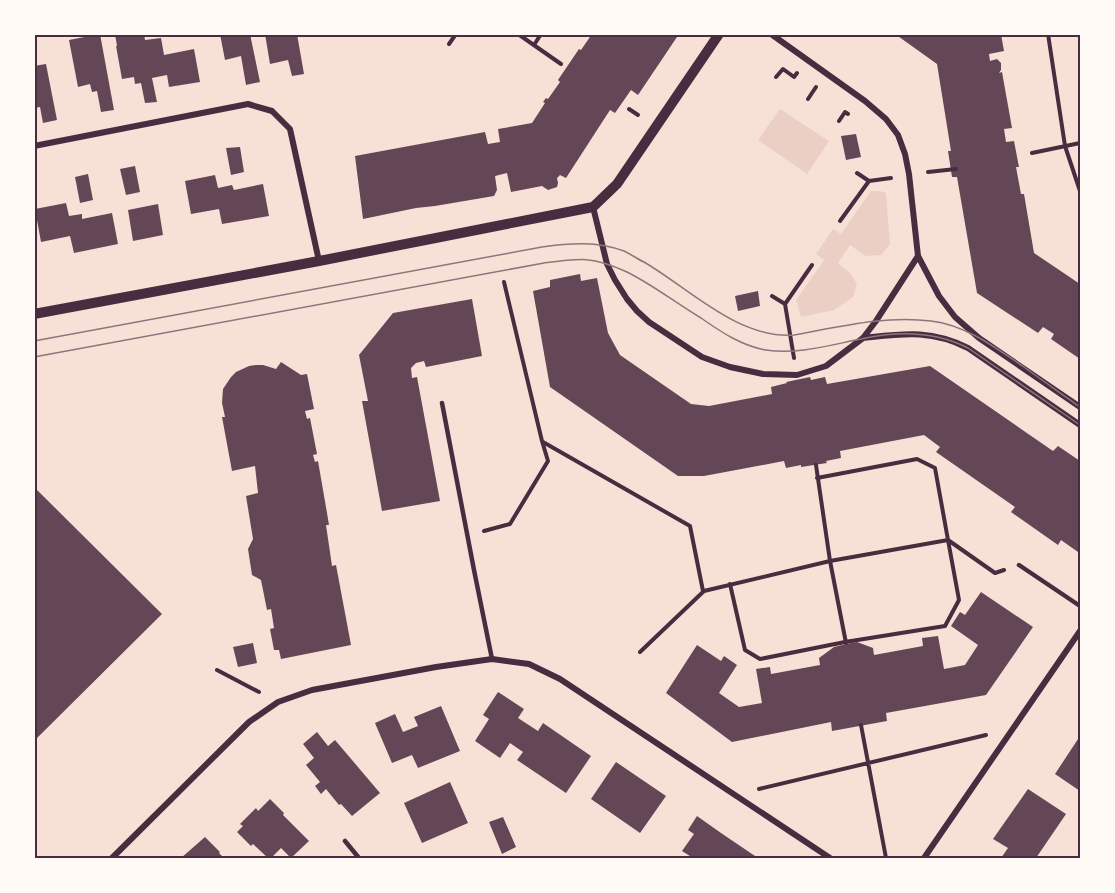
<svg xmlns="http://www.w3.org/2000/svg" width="1115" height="893" font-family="'Times New Roman',serif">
	<rect width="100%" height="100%" fill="#f7e1d7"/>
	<path fill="#ebcfc5" d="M780 109 829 141 807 174 758 140Z
		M871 191H880L886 193 890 244 881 255 865 256 850 245 838 263 851 274 857 284 853 297 834 310 801 317 796 300 824 260 816 254 833 229 841 234Z"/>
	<path fill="#644757" d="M100 34 114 110 101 112 97 91 92 92 90 84 78 87 69 40Z
		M115 34H144L145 40 161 38 164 55 194 49 200 82 169 87 167 75 152 78 157 102 145 103 141 83 135 84 134 77 122 79 116 46H117Z
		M220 34H250L260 82 246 85 241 56 225 60Z
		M265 34H297L304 74 292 76 288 60 270 64Z
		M592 34H679L638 95 631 90 615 113 610 110 566 178 560 175 557 178 558 183 557 187 548 190 542 186 511 192 507 173 495 176 497 190 494 196 435 206 416 208 363 219 355 156 485 132 488 144 500 142 498 129 532 123 545 103 543 102 546 98 548 99 560 82 558 80 579 49 581 50Z
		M895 34H1001L1004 51 989 54 990 61 997 59 1001 63V70L999 73 1002 72 1012 128 1004 129 1006 142 1014 141 1019 167H1016L1021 194H1024L1034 253 1080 284V359L1051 339 1054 334 1043 327 1038 333 977 293 957 177H952L948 151H951L937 64Z
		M46 64 57 120 43 123 40 107 34 108V66Z
		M856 134 861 157 846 160 841 136Z
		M240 147 244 172 231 175 226 148Z
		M135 166 140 192 126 195 120 169Z
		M88 174 93 200 80 203 75 177Z
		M215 175 218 188 232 185 234 190 263 184 269 216 222 224 219 209 191 214 185 181Z
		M66 203 69 216 82 214V219L112 213 118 244 74 253 70 236 41 242 35 209Z
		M158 204 163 235 133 241 128 210Z
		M580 274 581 281 597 278 608 333 620 355 691 404 709 406 772 394 771 387 787 383 786 382 810 377 811 380 825 377 827 384 930 366 1053 451 1058 446 1080 461V549L1078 552 1061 540 1058 545 1011 512 1015 507 936 452 940 447 924 435 840 451 841 458 826 461 827 463 801 467V465L786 468 784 461 704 476H678L550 387 533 291 550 287V280Z
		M758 291 760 306 738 311 735 296Z
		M472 299 482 356 426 367 424 361 416 363 411 368 412 378 417 377 440 501 382 511 362 401H368L359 355 393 313Z
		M281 362 301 375 307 374 314 409 305 411 307 419 310 418 317 454 313 455 315 462 318 461 327 513 329 525H326L332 566 336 565 351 645 281 659 279 650H274L270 629 274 628 271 609 267 610 261 580 252 575 248 549 253 539 246 496 258 493 255 466 232 471 222 417H225L222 403 223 389 231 377 236 372 249 366 256 365H263L276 369Z
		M34 487 162 614 34 741Z
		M981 592 1033 627 986 695 886 713 887 721 832 731 831 722 732 742 666 693 697 645 721 661 724 656 737 665 719 693 739 707 762 703 756 669 770 667 771 674 820 665 819 658 834 647 846 644 857 642 873 648 874 655 923 646 922 638 938 636 944 669 965 665 978 645 951 626 960 612 965 615Z
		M253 643 257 663 238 667 233 647Z
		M498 692 524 709 518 718 538 731 543 723 591 756 566 793 517 760 523 752 510 743 500 758 475 741 489 719 483 715Z
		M441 706 460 751 418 768 412 755 392 763 375 723 395 714 403 732 418 726 414 717Z
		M317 732 328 746 335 740 380 793 352 816 341 804 339 805 326 789 321 794 315 786 320 782 306 765 314 758 303 744Z
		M1080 736V791L1055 774Z
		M616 762 666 796 640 833 591 799Z
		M450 782 468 823 422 843 404 803Z
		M1028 789 1066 814 1036 858H1001L1008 848 993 839Z
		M270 799 284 813 283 815 309 841 291 858 281 848 271 858H268L253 844 251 846 237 832 243 826 240 824 256 808 258 811Z
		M697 816 721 833 758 858H693L682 851 694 834 688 830Z
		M503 817 516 847 502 854 489 822Z
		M205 837 220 852 219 853 224 858H181Z"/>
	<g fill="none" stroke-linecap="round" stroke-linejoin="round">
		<path stroke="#4a2c40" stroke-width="4" d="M518 34 561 64
			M1048 34 1065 146 1080 191
			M449 44 456 34
			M534 45 541 34
			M776 77 783 69 794 77 797 73
			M808 99 816 87
			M629 109 638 115
			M839 121 845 112 848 114
			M1032 153 1080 143
			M928 172 956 169
			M857 173 869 181
			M840 221 869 181 891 178
			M772 296 785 304
			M794 358 785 304 812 265
			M543 442 690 526 703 591
			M817 478 917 459 935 468 948 540 830 561 846 643
			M484 531 510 524 548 461 542 441 504 282
			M730 584 745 650 760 659 845 642 945 626 959 600 948 540 995 573 1004 570
			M640 652 704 591 830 561 816 465
			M217 670 259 692
			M861 725 886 858
			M759 789 986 735"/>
		<path stroke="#4a2c40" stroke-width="4.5" d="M442 403 474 570 492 659
			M1019 565 1080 606
			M345 841 359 858"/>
		<path stroke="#4a2c40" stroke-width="6" d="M34 146 248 104 272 111 290 129 319 261
			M593 207 607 264 615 280 627 299 637 311 649 322 702 357 730 367 763 374 797 375 826 366 863 338 876 321 918 256 909 174 905 154 898 135 886 119 865 101 771 34
			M918 256 939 296 955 317 979 338 1080 407
			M863 338C902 334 930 329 968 348L1080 425
			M112 858 249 722 278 702 312 690 436 667 492 659 529 664 560 679 830 858
			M924 858 1080 631"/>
		<path stroke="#4a2c40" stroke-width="10" d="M34 314 319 261 593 207 617 184 719 34"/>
		<path stroke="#8f747c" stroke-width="1.5" d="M34 341 542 247C570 243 597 241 624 251 631 254 637 259 644 262 690 289 738 339 794 335 839 327 885 315 931 321 966 325 996 348 1024 367 1043 381 1062 394 1080 407
			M34 357 544 263C580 258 593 256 627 272 653 285 676 303 701 318 721 332 742 346 766 350 797 355 830 345 861 339 897 331 934 331 968 348L1080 425"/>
	</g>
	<rect width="1115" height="893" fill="none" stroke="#fffaf5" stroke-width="72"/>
	<rect x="36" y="36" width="1043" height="821" fill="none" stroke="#4a2c40" stroke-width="2"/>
</svg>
